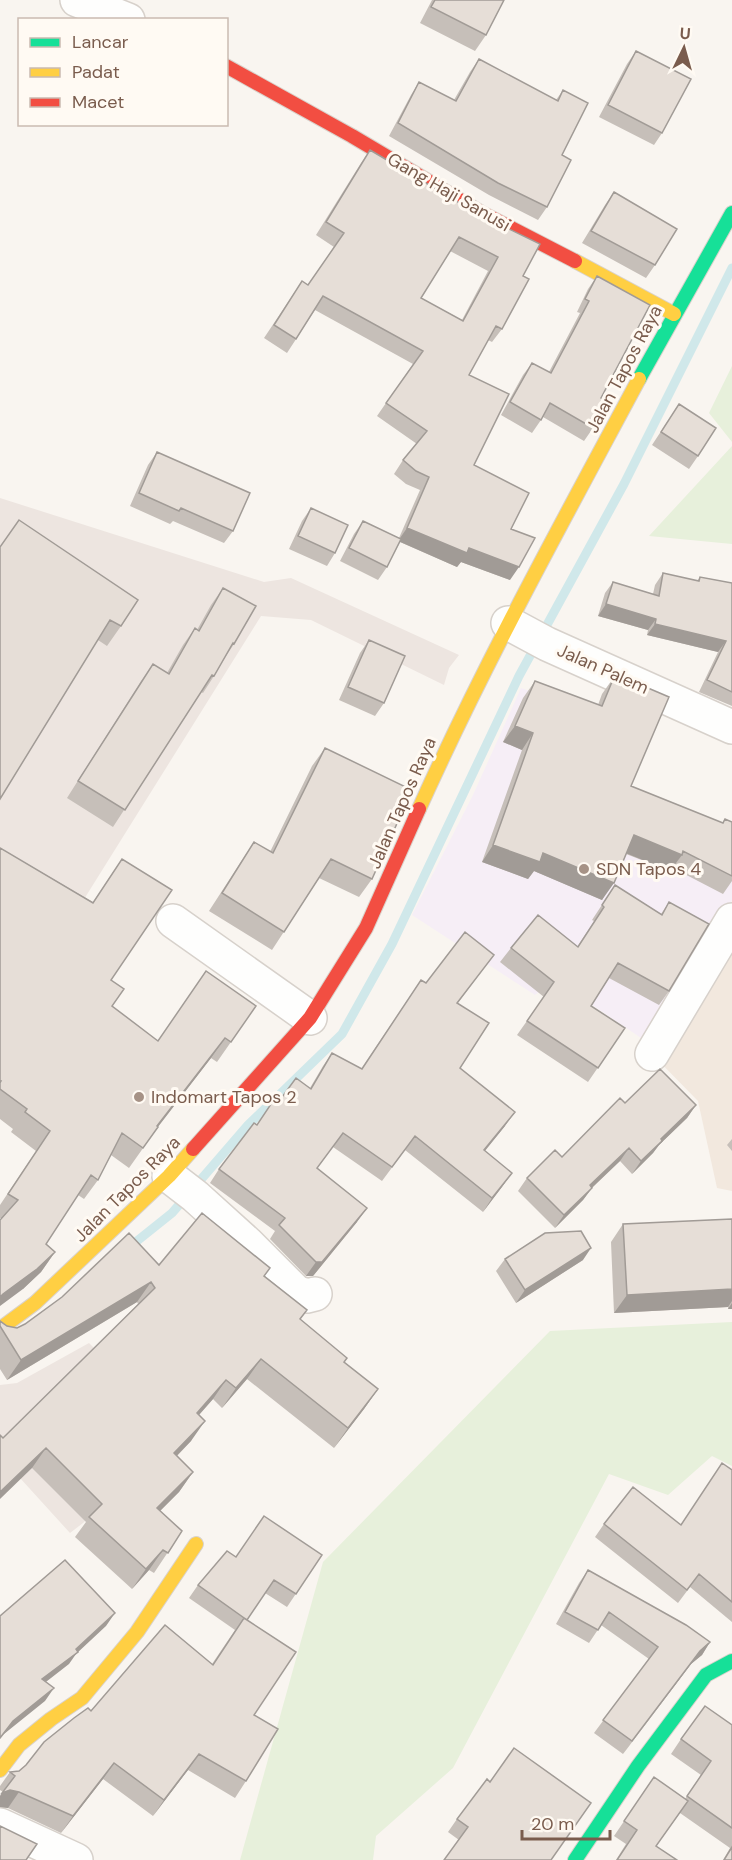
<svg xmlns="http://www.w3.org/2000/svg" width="732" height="1860" font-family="'DM Sans',sans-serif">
	<rect width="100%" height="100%" fill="#f9f5f0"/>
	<path fill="#f2e8de" d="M732 920V1191L717 1188 698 1101 652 1054Z"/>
	<path fill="#ede5e0" d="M0 498 264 582 291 578 459 655 449 668 444 685 311 620 261 616 81 904 0 1046Z
		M89 1343 148 1402 152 1457 83 1523 70 1533 0 1456V1385L17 1383Z"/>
	<path fill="#f6eef6" d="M521 688 579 708 564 762 732 838V900L647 1042 555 980 535 995 412 915 473 795Z"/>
	<path fill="#e7f0db" d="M732 366V442L709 413Z
		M732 446V544L649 536Z
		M732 1322V1466L712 1456 668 1495 609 1474 453 1768 376 1836 373 1860H240L323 1562 550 1331Z"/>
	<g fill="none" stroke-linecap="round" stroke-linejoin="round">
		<path stroke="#d0e8ea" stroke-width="9" d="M127 1249 172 1213 248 1125 342 1034 392 944 519 676 624 484 732 268"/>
		<g stroke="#d7d1cb" stroke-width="36">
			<path id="street" d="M77 0 128 20
				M508 623 547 644 732 727
				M173 921 310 1018
				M652 1054 732 920
				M169 1176 195 1196 247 1243 296 1292 307 1296 315 1294
				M0 1825 76 1860"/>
		</g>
		<g stroke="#d9d2cb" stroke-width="16">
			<path id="fast" d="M639 379 732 213
				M575 1860 638 1766 706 1675 732 1661"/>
		</g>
		<g stroke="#d9d2cb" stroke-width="16">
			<path id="slow" d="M575 261 674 314
				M419 809C485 662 563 521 639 379
				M0 1329 35 1303 169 1176 193 1149
				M0 1770 19 1745 51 1719 82 1698 137 1632 196 1544"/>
		</g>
		<g stroke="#d9d2cb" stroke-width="16">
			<path id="jam" d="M226 66 352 136 480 212 575 261
				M193 1149 310 1018 366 928 419 809"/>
		</g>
		<use href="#street" stroke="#fefefd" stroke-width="33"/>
		<use href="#fast" stroke="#16e098" stroke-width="14"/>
		<use href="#slow" stroke="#ffcf43" stroke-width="14"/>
		<use href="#jam" stroke="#f24e42" stroke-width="14"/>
	</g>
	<path fill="#c6bfb9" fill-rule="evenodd" d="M432 0H504L486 35 475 51 420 23Z
		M636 51 662 133 654 145 599 117 627 64Z
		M479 59 556 100 563 90 562 155 547 207 538 220 489 195 389 136 411 95 419 82 454 100 470 72Z
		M370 150 523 276 502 329 492 342 488 340 469 375 474 465 511 529 510 580 461 562 457 567 400 542 387 567 378 580 340 561 354 534 363 521 399 538 420 490 406 484 394 474 403 460 417 444 377 416 413 364 315 310 287 353 264 338 302 281 308 285 334 247 316 235 361 163ZM450 251 488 271 462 320 421 298Z
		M614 192 655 265 646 278 582 243 605 205Z
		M597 276 601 398 593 428 584 441 543 417 532 433 501 415 523 375 532 363 549 372 580 313 577 312 588 289Z
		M679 404 698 456 689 469 652 445Z
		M157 452 233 531 224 543 173 521 170 524 130 506 148 465Z
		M311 508 335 553 327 566 289 549 302 521Z
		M0 546 121 626 107 646 98 640Z
		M663 573 697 581 700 577 732 583V706L699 692 718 652 647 635 648 630 598 616 605 593 613 582 653 594 655 585Z
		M223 588 234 644 224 659 214 676 203 693 201 692 113 827 67 798 141 681 153 664 167 673 183 645 195 628 197 630 211 605Z
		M369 640 384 703 375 716 339 700 360 653Z
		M614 677 631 786 722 823 725 819 732 822V881L723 894 673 868 670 871 626 854 602 900 534 871 528 879 482 862 522 750 503 742 523 698 535 681 598 705 602 694Z
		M325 748 372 879 359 897 319 878 272 950 209 911 242 860 254 842 270 852 312 766Z
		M0 848 93 902 122 859 111 980 112 1006 158 1041 256 1006 217 1062 211 1058 158 1127 129 1168 111 1155 98 1180 84 1199 78 1195 46 1244 55 1252 41 1272 23 1289 1 1218H0V1205L36 1151 11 1132 13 1129 0 1119Z
		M615 885 661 914 669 902V991L659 1005 609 978 591 1006 625 1028 588 1082 517 1035 544 997 500 962 511 948 577 947 594 921 592 920Z
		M484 968 458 1003 460 1068 505 1126 485 1151 512 1173 483 1212 405 1150 382 1181 333 1147 317 1168 357 1222 313 1276H306L270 1239 275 1231 210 1183 219 1169 257 1125 277 1104 310 1088 323 1066 332 1053 361 1069 421 980 426 983Z
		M625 1103 696 1105 687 1118 659 1145 653 1153 632 1174 620 1161 592 1188 583 1200 555 1228 518 1191 527 1178 562 1157Z
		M732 1139V1151L727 1145Z
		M732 1219V1309H728V1307L614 1313 611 1242 623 1224Z
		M505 1259 583 1260 516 1303 496 1271Z
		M159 1265 265 1276 307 1310 300 1319 344 1362 378 1389 364 1409 334 1448 247 1379 222 1408 213 1399 199 1415 191 1441 177 1456 193 1472 179 1492 160 1511 182 1531 154 1573 149 1570 132 1589 75 1537 86 1522 32 1468 3 1438 138 1304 137 1302 7 1380 0 1369V1321L7 1326 17 1328Z
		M732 1470V1622L690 1587 678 1603 595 1537 604 1524 680 1525Z
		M322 1555 287 1607 265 1593 247 1619 254 1715 246 1781 235 1798 188 1770 153 1816 103 1779 61 1833 8 1808 0 1807V1796L3 1792 0 1790V1786L10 1772 19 1771 91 1711 212 1664 235 1630 189 1598 198 1585 236 1557Z
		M588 1570 710 1642 702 1655 691 1664 623 1754 594 1733 649 1659 601 1625 589 1643 556 1624 579 1583Z
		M732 1725V1860H723L730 1848 680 1813 656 1846 677 1860H616L626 1844 614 1836 654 1777 685 1799 701 1775 671 1754 681 1739Z
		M457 1819 551 1860 459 1840 448 1832Z"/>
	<path fill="#a19b96" d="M407 528 469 548 519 567 510 580 461 562 457 567 398 541Z
		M606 604 656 619 648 630 598 616Z
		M655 624 726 641 718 652 647 635Z
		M515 726 533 733 522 750 503 742Z
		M634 835 682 855 670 871 623 852Z
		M493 845 543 853 614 883 602 900 534 871 528 879 482 862Z
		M225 1038 211 1058 143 1146 157 1126Z
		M696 1105 687 1118 659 1145 653 1153 632 1174 641 1161 661 1139Z
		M515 1112 505 1126 474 1164 484 1150Z
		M629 1148 620 1161 581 1198 590 1185Z
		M512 1173 502 1187 483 1212 492 1198Z
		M592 1188 583 1200 555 1228 564 1215Z
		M367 1208 357 1222 313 1276H306L316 1262Z
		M591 1248 583 1260 516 1303 525 1290Z
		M55 1252 41 1272 23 1289 0 1306V1297L3 1294Z
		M151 1282 137 1302 7 1380 21 1360Z
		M732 1289V1301L728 1307 614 1313 627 1295Z
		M732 1303V1309H728Z
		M261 1359 247 1379 222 1408 236 1388Z
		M226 1380 213 1399 183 1433 197 1413Z
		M378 1389 364 1409 334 1448 348 1428Z
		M205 1421 191 1441 160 1473 174 1453Z
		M46 1448 32 1468 0 1499V1492Z
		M193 1472 179 1492 143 1528 157 1508Z
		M163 1550 149 1570 132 1589 146 1569Z
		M115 1613 106 1626 76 1654 69 1664 33 1692 42 1679 76 1649Z
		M710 1642 702 1655 691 1664 623 1754 700 1651Z
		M54 1688 45 1701 4 1734 0 1739 13 1721Z
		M199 1754 188 1770 153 1816 164 1800Z
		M114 1763 103 1779 61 1833 73 1816Z
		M10 1790 19 1792 8 1808 0 1807V1796L2 1793Z"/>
	<path fill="#e6ded7" stroke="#a19b96" stroke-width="1.5" fill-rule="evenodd" d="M435 0H504L486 35 431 7Z
		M636 51 691 79 662 133 608 105Z
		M479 59 558 101 563 90 588 103 562 155 571 160 547 207 498 183 398 123 419 82 456 101Z
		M370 150 480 215 540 244 523 276 529 279 502 329 496 326 469 375 509 394 474 465 529 493 511 529 535 538 519 567 469 548 467 553 407 528 429 477 416 471 403 460 427 431 386 403 423 351 323 296 296 339 274 325 302 281 308 285 344 233 326 222ZM459 237 498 257 463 321 421 298Z
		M614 192 677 229 655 265 591 231Z
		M597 276 650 305 601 398 607 402 593 428 550 403 541 420 510 402 532 363 551 373 589 301 585 299Z
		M679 404 716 428 698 456 661 432Z
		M157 452 250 493 233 531 181 508 179 511 139 493Z
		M311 508 348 525 335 553 298 536Z
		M19 520 138 600 121 626 110 620 0 799V547Z
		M363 521 401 539 387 567 349 548Z
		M663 573 699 581 700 577 732 583V692L707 680 726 641 655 624 656 619 606 604 613 582 659 596Z
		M223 588 256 606 234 644 233 643 214 676 212 675 125 810 78 781 153 664 169 674 195 628 199 631Z
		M369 640 405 656 384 703 348 687Z
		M614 677 647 690 648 688 669 697 631 786 723 823 725 819 732 822V876L683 851 682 855 634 835 614 883 543 853 540 862 493 845 533 733 515 726 535 681 602 706Z
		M325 748 412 790 372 879 331 859 284 932 222 893 254 842 273 853Z
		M0 848 93 903 122 859 172 890 111 980 124 989 112 1006 158 1041 206 971 256 1006 231 1042 225 1038 157 1126 158 1127 143 1148 122 1133 98 1180 91 1175 46 1244 55 1252 37 1269 3 1294 0 1297V1220L18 1200 8 1194 50 1131 25 1112 27 1109 0 1089V1083L1 1081H0Z
		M615 885 662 915 669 902 709 924 669 991 618 963 591 1006 625 1028 598 1068 527 1021 554 982 511 948 538 915 578 947 604 907 602 905Z
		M465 932 494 955 457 1003 489 1023 460 1068 515 1112 484 1150 512 1173 492 1198 415 1136 392 1167 343 1133 317 1168 367 1208 322 1262H316L279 1225 285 1218 219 1169 254 1123 257 1125 273 1101 277 1104 296 1078 311 1089 332 1053 362 1069 421 980 426 983Z
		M660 1069 696 1105 661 1139 662 1141 641 1161 629 1148 590 1185 592 1188 564 1215 527 1178 555 1150 562 1157 620 1098 625 1103Z
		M202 1213 270 1268 264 1276 307 1310 300 1319 347 1358 344 1362 378 1389 348 1428 261 1359 236 1388 226 1380 197 1413 205 1421 174 1453 193 1472 157 1508 182 1531 168 1553 163 1550 146 1569 89 1517 102 1504 46 1448 0 1492V1435L3 1438 155 1288 151 1282 21 1360 0 1326V1321L7 1326 17 1328 25 1324 62 1297 129 1233 159 1265Z
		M732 1219V1289L627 1295 623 1224Z
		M581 1231 591 1248 525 1290 505 1259 545 1233Z
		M722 1463 732 1470V1602L699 1574 687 1590 604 1524 633 1487 681 1525Z
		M264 1516 322 1555 296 1594 274 1580 247 1620 198 1585 227 1551 236 1557Z
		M65 1560 115 1613 76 1649 78 1652 42 1679 54 1688 13 1721 0 1738V1616Z
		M588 1570 686 1625 710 1642 700 1651 632 1741 603 1720 658 1647 609 1612 598 1630 565 1612Z
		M244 1618 296 1652 254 1715 278 1729 246 1781 199 1754 164 1800 114 1763 73 1816 19 1792 10 1790 2 1793 15 1776 10 1772 19 1771 26 1765 44 1742 74 1718 88 1708 91 1711 165 1625 213 1665Z
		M705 1706 732 1725V1828L687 1796 711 1761 681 1739Z
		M514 1748 591 1803 551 1860H444L468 1827 457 1819 487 1779 490 1782Z
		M654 1777 688 1801 656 1846 677 1860H617L637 1830 624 1821Z
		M0 1826 37 1844 26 1860H0Z
		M732 1847V1860H724Z"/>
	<g fill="#a69286" stroke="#fffaf3" stroke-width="2">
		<circle cx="584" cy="869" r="6"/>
		<circle cx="139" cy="1097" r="6"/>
	</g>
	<g text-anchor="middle" stroke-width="6" stroke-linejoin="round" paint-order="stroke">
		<g font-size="18" fill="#7a5c4d" stroke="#fffaf3">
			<text transform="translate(449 192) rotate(30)" y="6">Gang Haji Sanusi</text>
			<text transform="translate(624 369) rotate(-62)" y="6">Jalan Tapos Raya</text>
			<text transform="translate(603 669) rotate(24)" y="6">Jalan Palem</text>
			<text transform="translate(402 803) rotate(-66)" y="6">Jalan Tapos Raya</text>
			<text transform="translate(127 1189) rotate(-45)" y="6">Jalan Tapos Raya</text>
		</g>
		<g font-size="18" fill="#7a5c4d" stroke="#fffaf3" text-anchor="start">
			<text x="596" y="875">SDN Tapos 4</text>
			<text x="151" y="1103">Indomart Tapos 2</text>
		</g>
	</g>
	<rect x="18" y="18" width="210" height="108" fill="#fffaf3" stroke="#cabbb1" stroke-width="1.5"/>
	<rect x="30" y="38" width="30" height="9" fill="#16e098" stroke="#cabbb1" stroke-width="1.5"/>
	<text x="72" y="48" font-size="18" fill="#7a5c4d">Lancar</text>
	<rect x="30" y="68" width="30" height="9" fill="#ffcf43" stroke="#cabbb1" stroke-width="1.5"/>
	<text x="72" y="78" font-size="18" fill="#7a5c4d">Padat</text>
	<rect x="30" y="98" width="30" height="9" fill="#f24e42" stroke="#cabbb1" stroke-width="1.5"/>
	<text x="72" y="108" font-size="18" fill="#7a5c4d">Macet</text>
	<g transform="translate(684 48) rotate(5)" stroke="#fffaf3" stroke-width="4.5" paint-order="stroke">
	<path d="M0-4.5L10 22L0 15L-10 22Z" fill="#7a5c4d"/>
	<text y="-9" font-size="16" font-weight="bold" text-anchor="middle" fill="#7a5c4d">U</text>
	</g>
	<path d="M522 1830v9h88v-9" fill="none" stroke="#7a5c4d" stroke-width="3"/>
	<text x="531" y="1830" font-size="18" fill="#7a5c4d" stroke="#fffaf3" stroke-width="4.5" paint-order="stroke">20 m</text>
</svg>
